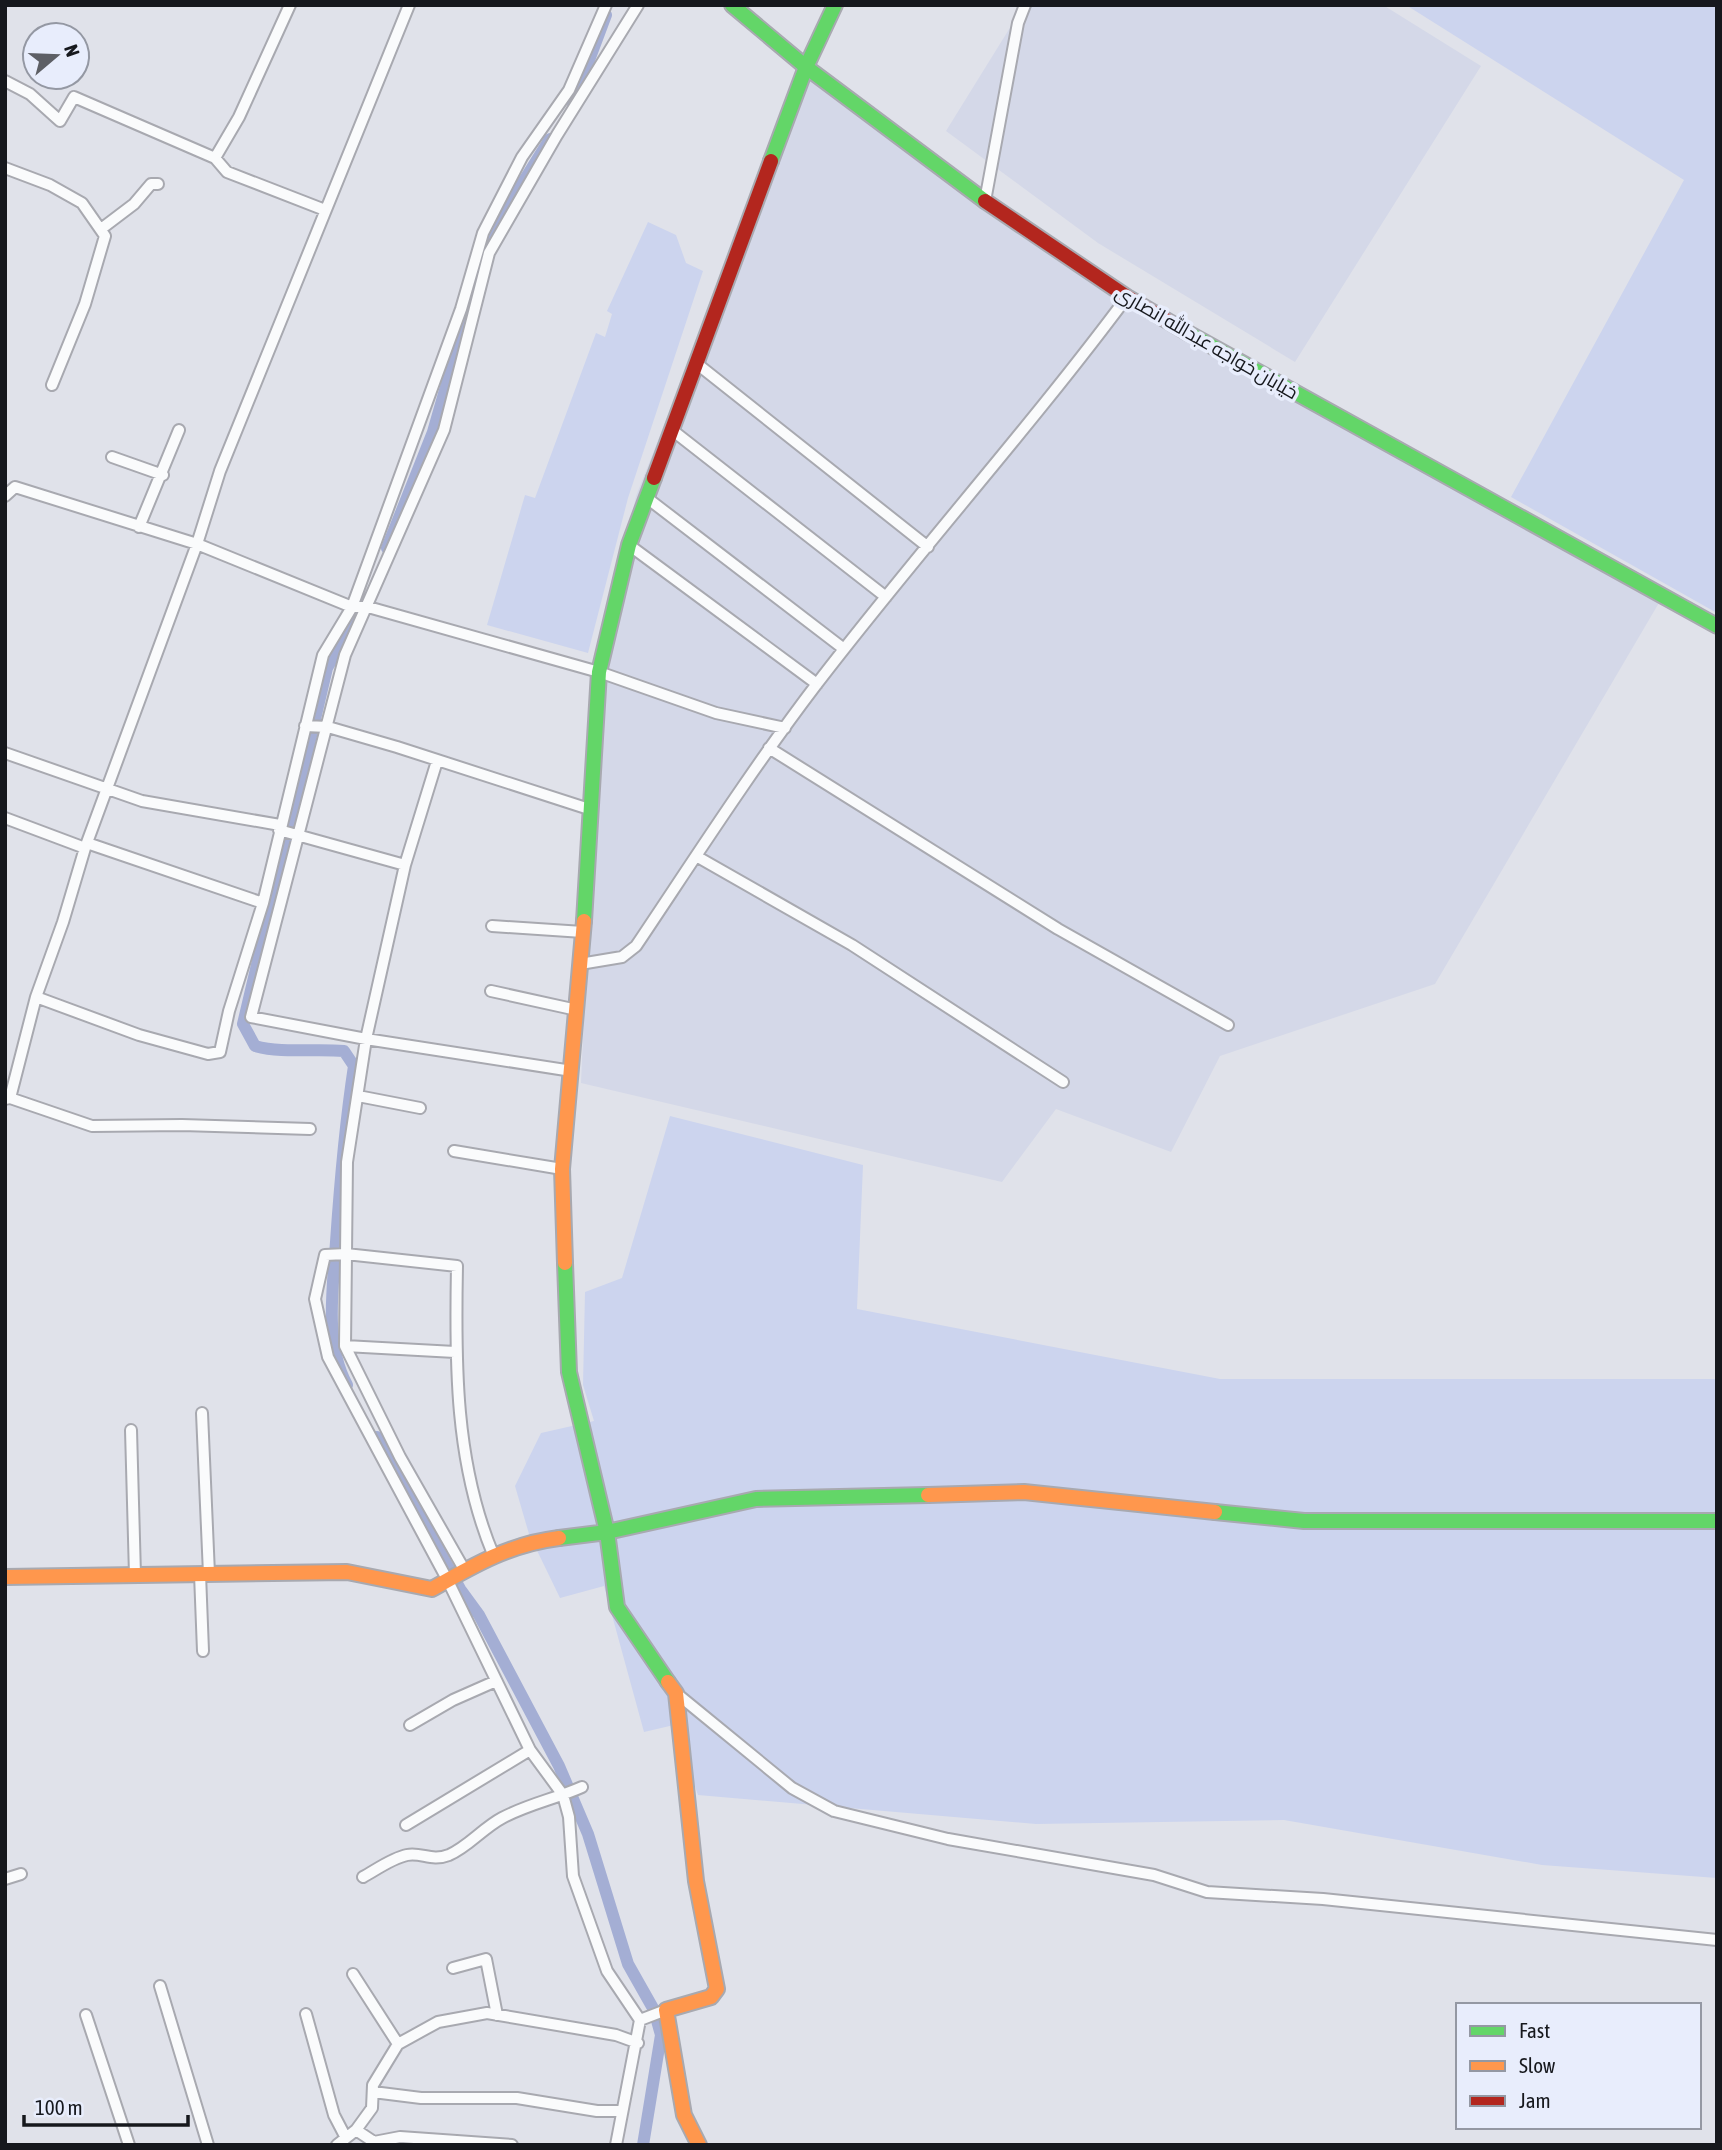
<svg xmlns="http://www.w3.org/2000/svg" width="1722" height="2150" font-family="'Asap Condensed',Cairo,sans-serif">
	<rect width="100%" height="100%" fill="#e0e2ea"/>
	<path fill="#d4d8e8" d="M1024 5H1383L1481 66 1295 362 1098 243 946 131Z
		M806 67 1089 272 1663 596 1435 984 1220 1056 1171 1152 1056 1109 1002 1182 581 1083 599 672 636 496Z"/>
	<path fill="#ccd4ee" d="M1406 5H1717V613L1511 497 1684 180Z
		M648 222 676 235 686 263 703 271 628 498 588 653 487 625 525 495 535 498 596 333 605 337 612 314 607 311Z
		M670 1116 863 1165 857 1309 1220 1379H1717V1878L1542 1865 1284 1820 1036 1824 698 1795 674 1725 644 1732 604 1586 560 1598 529 1534 515 1486 541 1433 594 1421 583 1385 585 1292 622 1278Z"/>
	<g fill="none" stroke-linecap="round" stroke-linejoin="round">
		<path stroke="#a4aed4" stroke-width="12" d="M573 103 606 15
			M387 548 433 432 489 237 550 139
			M347 1385C324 1343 333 1287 336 1242 340 1183 345 1125 354 1066L344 1051C313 1048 284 1054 255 1046L243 1024 327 668 363 604
			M377 1437 460 1589 479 1615 559 1766 588 1834 628 1964 654 2010 661 2035 643 2145"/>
		<g stroke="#a8a9b0" stroke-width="14">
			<path id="street" d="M5 81 30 94 60 121 74 97 215 158 227 172 325 210
				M215 158 239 117 290 5
				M5 168 50 185 82 203 105 236 85 304 52 385
				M985 201 1018 23 1025 5
				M101 229 134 204 151 184H158
				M696 363 928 547
				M672 430 886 597
				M112 457 163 475
				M5 496 15 487 197 544 352 607H368L599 672 716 713 785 728
				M647 498 844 649
				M139 527 179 430
				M629 545 817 684
				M305 726 328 727 397 747 589 809
				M769 748 1058 929 1228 1025
				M5 753 142 801 280 825
				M437 761 405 865 366 1039 347 1162 345 1346 400 1457 465 1571
				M5 818 85 848
				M279 830 405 865
				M87 843 263 903
				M696 856 852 945 1063 1082
				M492 926 583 932
				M580 964 622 957 636 946C695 858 752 769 816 685 917 553 1028 430 1127 297
				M491 991 577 1010
				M36 997 139 1035 208 1054 220 1052 229 1011 263 903 323 655 352 607 461 309 483 233 522 157 569 90 606 5
				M572 1071 366 1039 251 1017 345 655 444 430 489 253 557 135 638 5
				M358 1096 420 1108
				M10 1098 36 997 63 922 85 848 197 544 220 471 409 5
				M5 1099 10 1098 92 1126 182 1125 310 1129
				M454 1151 562 1169
				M345 1346 455 1352
				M202 1413 209 1574
				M131 1430 135 1575
				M493 1554C455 1463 455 1364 457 1266L346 1254 325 1255 315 1299 328 1357 448 1581 530 1750 563 1795 569 1817 573 1876 607 1971 640 2020 616 2145
				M200 1574 203 1651
				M676 1693 792 1788 834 1811 948 1839 1154 1875 1207 1892 1323 1899 1717 1940
				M410 1725 453 1700 496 1681
				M406 1825 530 1750
				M363 1877C376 1870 392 1858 407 1855 422 1852 431 1862 449 1855 468 1847 483 1828 502 1818 528 1804 555 1799 582 1787
				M5 1879 21 1874
				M453 1968 486 1959 497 2015
				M353 1974 398 2044
				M160 1986 208 2145
				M306 2014 334 2115 346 2138
				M86 2015 129 2145
				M640 2020 666 2010
				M373 2092 421 2098H517L597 2111H621
				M356 2130 374 2142 400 2137 512 2145
				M337 2145 356 2130 372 2108 373 2085 398 2044 438 2022 487 2013 616 2035 638 2043"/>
		</g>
		<g stroke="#a8a9b0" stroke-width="18">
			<path id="fast" d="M732 5 806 67 985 201
				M771 161 806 67 835 5
				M1188 333 1717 626
				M584 921 599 672 629 545 654 478
				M565 1263 569 1372 607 1532 617 1607 668 1682
				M1215 1512 1304 1521H1717
				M559 1538 607 1532 756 1499 928 1495"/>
		</g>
		<g stroke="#a8a9b0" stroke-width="18">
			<path id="slow" d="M565 1263 562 1169 584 921
				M928 1495 1024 1492 1215 1512
				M5 1577 347 1572 432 1589C474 1565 510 1544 559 1538
				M668 1682 676 1693 696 1881 717 1989 711 1997 666 2010 684 2115 699 2145"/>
		</g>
		<g stroke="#a8a9b0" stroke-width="18">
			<path id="jam" d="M985 201 1127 297 1188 333
				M654 478 771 161"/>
		</g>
		<use href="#street" stroke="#fafbfc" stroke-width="10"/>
		<use href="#fast" stroke="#63d668" stroke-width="14"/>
		<use href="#slow" stroke="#ff974d" stroke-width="14"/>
		<use href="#jam" stroke="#b3261e" stroke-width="14"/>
	</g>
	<g text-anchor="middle" stroke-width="7" stroke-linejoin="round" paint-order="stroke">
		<g font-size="19" fill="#16181d" stroke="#e8edfc">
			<text transform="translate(1207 342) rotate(30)" y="7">خیابان خواجه عبدالله انصاری</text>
		</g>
	</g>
	<rect width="1722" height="2150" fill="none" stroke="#16181d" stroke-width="14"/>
	<rect x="1456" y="2003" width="245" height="126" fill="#e8edfc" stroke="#9498a3" stroke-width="2"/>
	<rect x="1470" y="2026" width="35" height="10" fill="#63d668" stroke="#9498a3" stroke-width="2"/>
	<text x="1519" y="2038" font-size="21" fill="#16181d">Fast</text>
	<rect x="1470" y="2061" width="35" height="10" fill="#ff974d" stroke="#9498a3" stroke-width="2"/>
	<text x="1519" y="2073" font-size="21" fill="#16181d">Slow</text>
	<rect x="1470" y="2096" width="35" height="10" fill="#b3261e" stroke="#9498a3" stroke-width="2"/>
	<text x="1519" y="2108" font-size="21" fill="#16181d">Jam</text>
	<g transform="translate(56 56) rotate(71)"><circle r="33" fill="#e8edfc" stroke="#9498a3" stroke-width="2"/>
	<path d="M0-5L12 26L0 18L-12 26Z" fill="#5d5f65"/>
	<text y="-10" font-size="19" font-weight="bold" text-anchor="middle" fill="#16181d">N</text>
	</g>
	<path d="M24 2115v10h164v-10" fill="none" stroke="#16181d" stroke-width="3.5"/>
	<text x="35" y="2115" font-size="21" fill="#16181d" stroke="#e8edfc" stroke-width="5" paint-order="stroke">100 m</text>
</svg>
